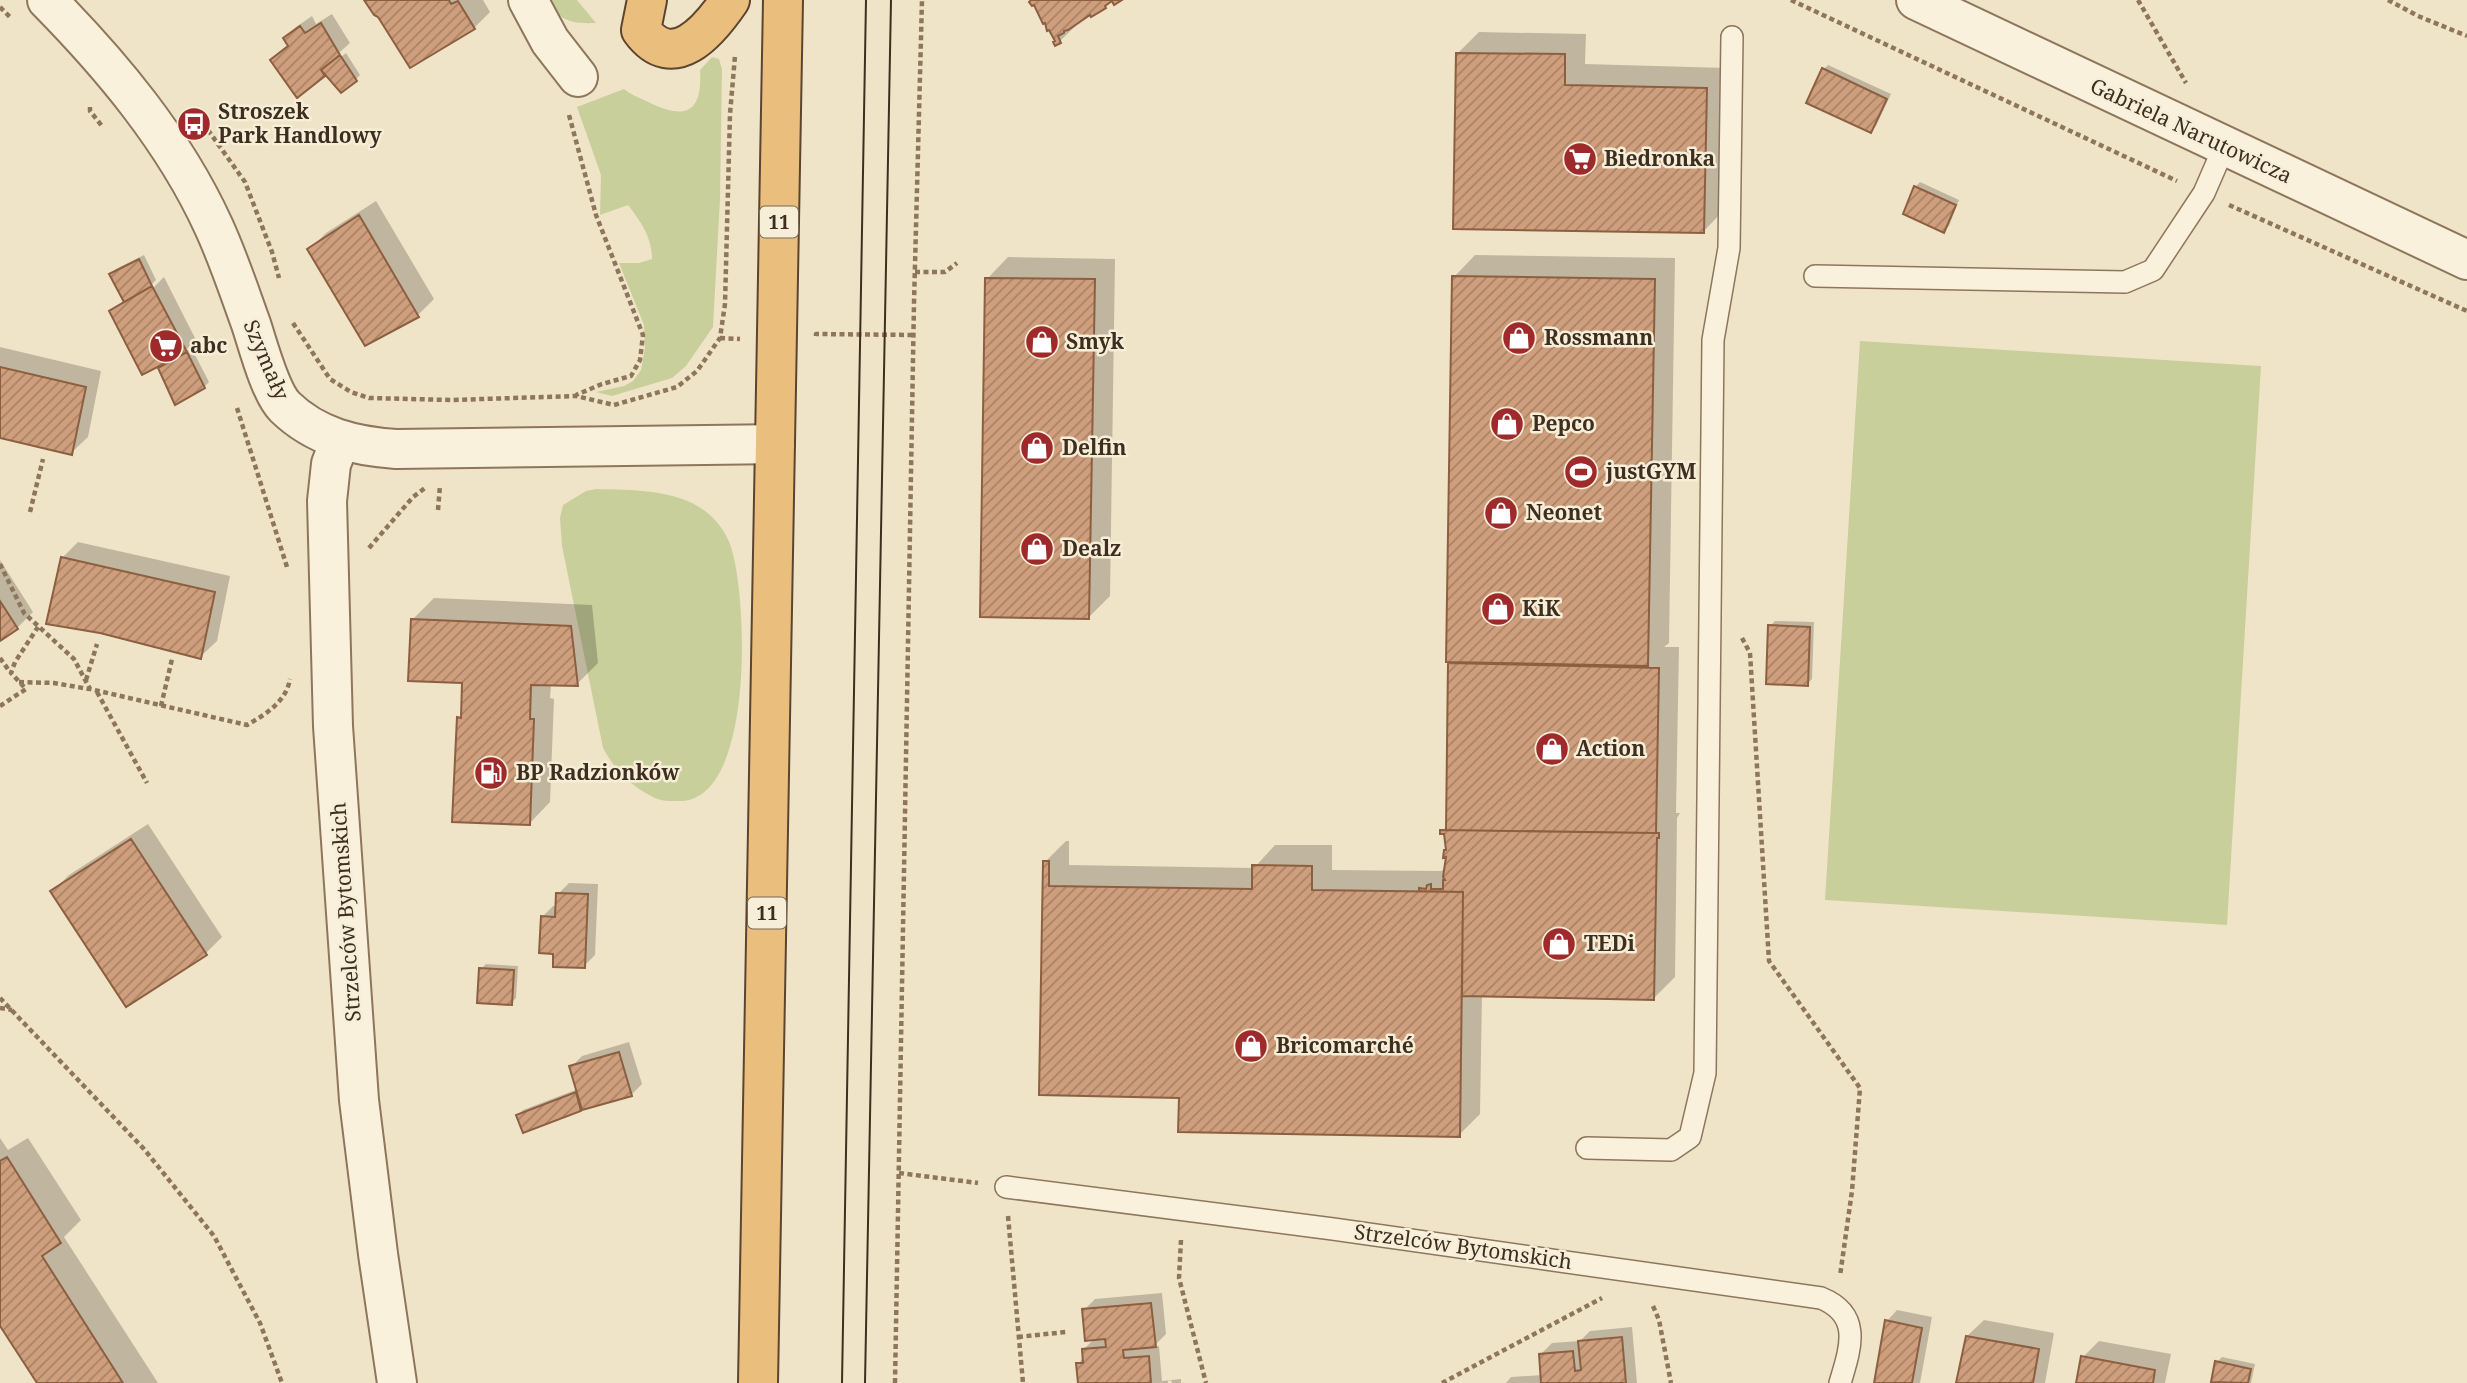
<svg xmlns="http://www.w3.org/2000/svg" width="2467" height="1383" font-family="'Noto Serif',serif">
	<defs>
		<pattern id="building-hatch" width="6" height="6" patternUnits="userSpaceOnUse" patternTransform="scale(1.75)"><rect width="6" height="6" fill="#cf9f7d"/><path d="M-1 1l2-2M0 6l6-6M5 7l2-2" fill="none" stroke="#a98266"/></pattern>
	</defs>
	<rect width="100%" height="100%" fill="#f0e4c8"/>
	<path fill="#c9cf9b" d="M546 0H577L596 23C572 24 559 21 546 0Z
		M712 57 719 59 722 69 720 199 713 327 686 366 672 378 612 396 596 392 624 386 633 381 641 370 645 348 644 325 619 263H639L652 259C652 237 641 222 628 205L600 215 601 175 577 107 624 89C630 94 637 97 644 100 681 119 703 118 700 70Z
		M1860 341 2261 366 2227 925 1825 900Z
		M596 489C631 490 676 489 705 511 716 519 725 531 730 544 748 593 755 797 682 801 671 801 661 802 651 796 630 785 614 769 603 748L562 546 560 518 563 505 586 491Z"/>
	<path fill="#0003" d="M367 0H483L490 12 474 28 410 66 380 15Z
		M1033 0H1111L1105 7 1090 12 1060 41 1057 40Z
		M332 14 350 43 332 59V64L346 53 360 75 355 80 326 73 297 95 272 60 289 45 285 38 296 27 312 16 316 24Z
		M1479 32 1586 34 1585 64 1727 68 1724 210 1703 232 1457 54Z
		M1828 65 1891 94 1876 126 1871 131 1823 70Z
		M1920 182 1959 200 1949 226 1944 230 1915 187Z
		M376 201 434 299 418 315 365 343 310 249 326 233Z
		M144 255 156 280 145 291 147 294 164 277 196 340 185 351 192 349 209 382 204 387 160 368 166 362 111 312 125 299 111 274 116 269Z
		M1475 255 1675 258 1669 643 1664 647H1679L1676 813H1680L1677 818 1675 977 1654 998 1482 995 1480 1114 1459 1135 1180 1096 1041 1094 1045 862 1066 841H1069V865L1254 868 1275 845H1332V870L1441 871 1446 868 1448 856 1445 850 1447 848 1445 833 1442 831 1448 825 1450 664 1454 660V277Z
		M1008 257 1115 259 1110 596 1089 617 987 279Z
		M0 347 101 371 88 437 71 453 0 437Z
		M78 542 230 576 217 641 200 657 100 632 62 558Z
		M0 560 33 612 17 628 0 639Z
		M434 598 592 605 598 663 577 684H551L550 698 554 699 550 802 529 824 458 718 463 713 464 681 413 619Z
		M1775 621 1814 622 1812 679 1807 684 1770 626Z
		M148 824 222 937 206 953 53 891 69 875Z
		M569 883 598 884 595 955 584 966 555 952 542 917 553 906H557L558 894Z
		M486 964 518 966 516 998 511 1003 481 969Z
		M629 1042 642 1084 631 1095 583 1106 580 1110 518 1115 523 1110 578 1089 571 1067 582 1056Z
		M0 1138 8 1150 28 1138 81 1220 64 1237 158 1383H39L0 1323Z
		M1162 1293 1166 1334 1153 1347 1159 1346 1162 1381 1181 1379V1383H1172L1171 1380H1168V1383H1080L1078 1364 1084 1357 1083 1350 1095 1338 1084 1310 1095 1299Z
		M1897 1310 1932 1317 1920 1383H1875L1887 1321Z
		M1984 1320 2054 1333 2045 1383H1958L1967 1336Z
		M1632 1327 1637 1383H1506L1511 1377 1543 1375 1541 1354 1552 1343 1580 1341 1590 1331Z
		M2099 1341 2171 1354 2165 1383H2078L2083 1357Z
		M2222 1357 2255 1364 2251 1383H2213L2217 1362Z"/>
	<path fill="url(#building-hatch)" stroke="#8d5f41" stroke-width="2" d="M364 0H449L451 4 458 1 475 29 410 68 378 17 374 15Z
		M1031 0H1122L1114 5 1112 1 1105 6 1106 8 1091 17 1090 15 1068 30 1064 31V33L1058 36 1061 43 1055 46 1053 42 1055 41 1049 30 1047 31 1045 23 1043 24 1034 5 1032 6 1029 2Z
		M321 23 340 55 321 70 325 76 297 98 270 60 288 46 283 38 300 26 305 33Z
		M1456 53 1565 54V85L1707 88 1704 233 1453 229Z
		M340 55 357 81 341 93 321 70Z
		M1822 68 1887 99 1871 133 1806 103Z
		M1914 186 1956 205 1944 233 1903 214Z
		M359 215 419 317 365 346 307 249Z
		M139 259 152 286 124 302 109 274Z
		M1452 276 1655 279 1648 666 1446 662Z
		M985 278 1095 279 1089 619 980 617Z
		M152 286 187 352 142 375 109 311Z
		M187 352 205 388 175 405 158 368Z
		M0 367 86 387 72 455 0 438Z
		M61 557 215 592 201 659 100 633 46 624Z
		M0 601 18 629 0 641Z
		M411 619 571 626 578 686 531 685 530 719H534L530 825 452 822 457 717 461 718 462 683 408 681Z
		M1768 625 1810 627 1808 686 1766 684Z
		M1448 663 1659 668 1656 833 1446 830Z
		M1440 830 1659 833V838H1657L1654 1000 1462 996 1463 892 1419 891V888L1426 889 1427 885 1431 884V889H1443V880H1445L1443 877 1446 857 1443 858 1444 850H1446L1444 834H1440Z
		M131 839 207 955 126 1007 50 891Z
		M1043 861H1049V886L1252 889V865L1312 866V890L1463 892 1460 1137 1178 1132 1179 1098 1039 1095Z
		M556 893 588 894 585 968 553 967V954L539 953 541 916 555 917Z
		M479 968 514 970 512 1005 477 1003Z
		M619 1052 632 1096 582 1110 569 1066Z
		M576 1092 581 1111 523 1133 516 1115Z
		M7 1157 61 1243 42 1256 123 1383H37L0 1326V1161Z
		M1151 1303 1156 1347 1123 1350 1124 1358 1149 1356 1151 1383H1078L1076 1363H1083L1082 1349 1106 1347 1105 1339 1085 1341 1082 1309Z
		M1885 1320 1922 1328 1912 1383H1874Z
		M1966 1336 2039 1349 2033 1383H1956Z
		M1622 1337 1626 1383H1541L1539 1354 1573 1351 1575 1371 1581 1370 1578 1341Z
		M2081 1356 2155 1370 2153 1383H2076Z
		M2215 1361 2251 1369 2248 1383 2211 1382Z"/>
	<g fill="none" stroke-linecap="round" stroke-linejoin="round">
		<g stroke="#8d765c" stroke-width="24">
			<path id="service" d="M1815 276 2125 282 2153 270 2204 193 2224 147
				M1587 1148 1671 1150 1690 1137 1705 1073 1713 340 1729 248 1732 37
				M1006 1187 1333 1229 1821 1298C1863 1315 1850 1349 1840 1383"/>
		</g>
		<g stroke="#8d765c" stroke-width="42">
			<path id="minor" d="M47 0C112 66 174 140 213 225 228 257 239 291 251 324 258 345 270 392 285 407 316 437 354 446 396 449L775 444
				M528 0 550 41 578 77
				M1916 0 2467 260
				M340 441 331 464 327 501 333 726 359 1100 378 1254 397 1383"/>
		</g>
		<g stroke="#5b4430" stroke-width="42">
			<path id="trunk" d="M647 0 641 30C673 74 709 31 730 0
				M758 1383 783 0"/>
		</g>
		<path stroke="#8d765c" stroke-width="4.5" stroke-dasharray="5 3.5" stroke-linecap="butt" d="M1791 0 2177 181
			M2138 0 2186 83
			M2388 0 2418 16 2467 36
			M0 7 11 18
			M90 107V111L102 126
			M569 115 596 215 643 335 640 360 631 376 602 384 576 395
			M208 130 245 182 272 252 279 278
			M2229 205 2467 311
			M915 272H945L957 263
			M293 323 330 379 351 392 369 398 452 400 576 396 614 405 677 387 697 371 720 338 725 304 730 114 735 56
			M816 336V334L913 335
			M720 338 740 339
			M237 408 287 567
			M438 510 440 485
			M30 512 43 459
			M369 548 413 497 425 488
			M0 564 24 613 74 659 90 689 247 725C266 714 286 702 290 679
			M1742 638 1750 653 1769 961 1860 1088 1852 1191 1840 1276
			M0 658 10 672
			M86 680 97 644
			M19 682 54 683 89 689
			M97 692 147 783
			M0 706 26 689 11 673 15 662 38 627
			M161 706 172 659
			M0 998 144 1149 214 1236 260 1323 282 1383
			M0 1008 12 1010
			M899 1173 978 1183
			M1008 1216 1023 1383
			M1181 1240 1179 1278 1206 1383
			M1653 1306 1659 1320 1671 1383
			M1018 1337 1066 1332
			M895 1383 914 303 922 0
			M1442 1383 1602 1298"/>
		<use href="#service" stroke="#faf1dc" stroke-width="21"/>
		<use href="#minor" stroke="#faf1dc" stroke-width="38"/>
		<use href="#trunk" stroke="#eabe7c" stroke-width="38"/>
		<path stroke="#3d2e20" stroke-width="2" d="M842 1383 866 0
			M865 1383 891 0"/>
	</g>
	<defs>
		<g id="bus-disc" transform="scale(1.75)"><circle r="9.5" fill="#9e2a2b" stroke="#f7eed8"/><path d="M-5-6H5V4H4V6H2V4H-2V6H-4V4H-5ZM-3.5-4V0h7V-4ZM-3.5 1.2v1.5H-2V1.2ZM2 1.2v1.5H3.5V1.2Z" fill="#fff"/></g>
		<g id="supermarket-disc" transform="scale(1.75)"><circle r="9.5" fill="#9e2a2b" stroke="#f7eed8"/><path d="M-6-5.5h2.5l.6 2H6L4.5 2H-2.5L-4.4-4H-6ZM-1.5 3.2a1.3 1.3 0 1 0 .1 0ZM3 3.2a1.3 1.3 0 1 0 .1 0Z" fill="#fff"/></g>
		<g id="shop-disc" transform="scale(1.75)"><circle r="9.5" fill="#9e2a2b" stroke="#f7eed8"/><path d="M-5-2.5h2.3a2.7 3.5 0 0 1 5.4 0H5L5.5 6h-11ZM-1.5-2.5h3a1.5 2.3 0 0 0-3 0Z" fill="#fff"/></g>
		<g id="stadium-disc" transform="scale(1.75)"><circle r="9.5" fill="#9e2a2b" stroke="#f7eed8"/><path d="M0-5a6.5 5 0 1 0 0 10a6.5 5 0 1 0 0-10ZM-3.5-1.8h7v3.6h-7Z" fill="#fff"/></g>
		<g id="fuel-disc" transform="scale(1.75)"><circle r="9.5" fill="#9e2a2b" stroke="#f7eed8"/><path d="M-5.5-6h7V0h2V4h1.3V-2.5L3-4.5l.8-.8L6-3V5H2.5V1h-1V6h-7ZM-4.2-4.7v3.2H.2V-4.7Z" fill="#fff"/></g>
	</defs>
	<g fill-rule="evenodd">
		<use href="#bus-disc" x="194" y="124"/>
		<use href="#supermarket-disc" x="1580" y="159"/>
		<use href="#shop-disc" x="1519" y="338"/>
		<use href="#shop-disc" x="1042" y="342"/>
		<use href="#supermarket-disc" x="166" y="346"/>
		<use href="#shop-disc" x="1507" y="424"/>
		<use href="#shop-disc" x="1037" y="448"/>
		<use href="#stadium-disc" x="1581" y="472"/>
		<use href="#shop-disc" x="1501" y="513"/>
		<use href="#shop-disc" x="1037" y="549"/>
		<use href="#shop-disc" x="1498" y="609"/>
		<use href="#shop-disc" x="1552" y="749"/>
		<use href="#fuel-disc" x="491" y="773"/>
		<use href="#shop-disc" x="1559" y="944"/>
		<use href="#shop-disc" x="1251" y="1046"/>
	</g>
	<g text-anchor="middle" stroke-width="5" stroke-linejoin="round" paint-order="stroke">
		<g fill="#f7eed8" stroke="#756857" stroke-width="2">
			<rect x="760" y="206.5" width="38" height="31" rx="5"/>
			<rect x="748" y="897.5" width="38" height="31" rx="5"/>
		</g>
		<g font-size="19" font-weight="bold" fill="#3d2e20">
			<text x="779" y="229">11</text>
			<text x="767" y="920">11</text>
		</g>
		<g font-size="21" font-weight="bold" fill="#3d2e20" stroke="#f7eed8" text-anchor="start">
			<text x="218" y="119">Stroszek<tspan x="218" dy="24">Park Handlowy</tspan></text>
			<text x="1604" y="166">Biedronka</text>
			<text x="1544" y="345">Rossmann</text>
			<text x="1066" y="349">Smyk</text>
			<text x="190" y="353">abc</text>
			<text x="1532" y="431">Pepco</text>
			<text x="1062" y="455">Delfin</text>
			<text x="1606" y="479">justGYM</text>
			<text x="1526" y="520">Neonet</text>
			<text x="1062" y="556">Dealz</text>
			<text x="1522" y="616">KiK</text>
			<text x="1576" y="756">Action</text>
			<text x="516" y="780">BP Radzionków</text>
			<text x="1584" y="951">TEDi</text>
			<text x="1276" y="1053">Bricomarché</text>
		</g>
		<g font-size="21" fill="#3d2e20" stroke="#f7eed8">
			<text transform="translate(2191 131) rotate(25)" y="7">Gabriela Narutowicza</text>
			<text transform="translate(266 360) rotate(67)" y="7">Szymały</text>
			<text transform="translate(346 912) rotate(-94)" y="7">Strzelców Bytomskich</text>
			<text transform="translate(1463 1247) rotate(8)" y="7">Strzelców Bytomskich</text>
		</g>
	</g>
</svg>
